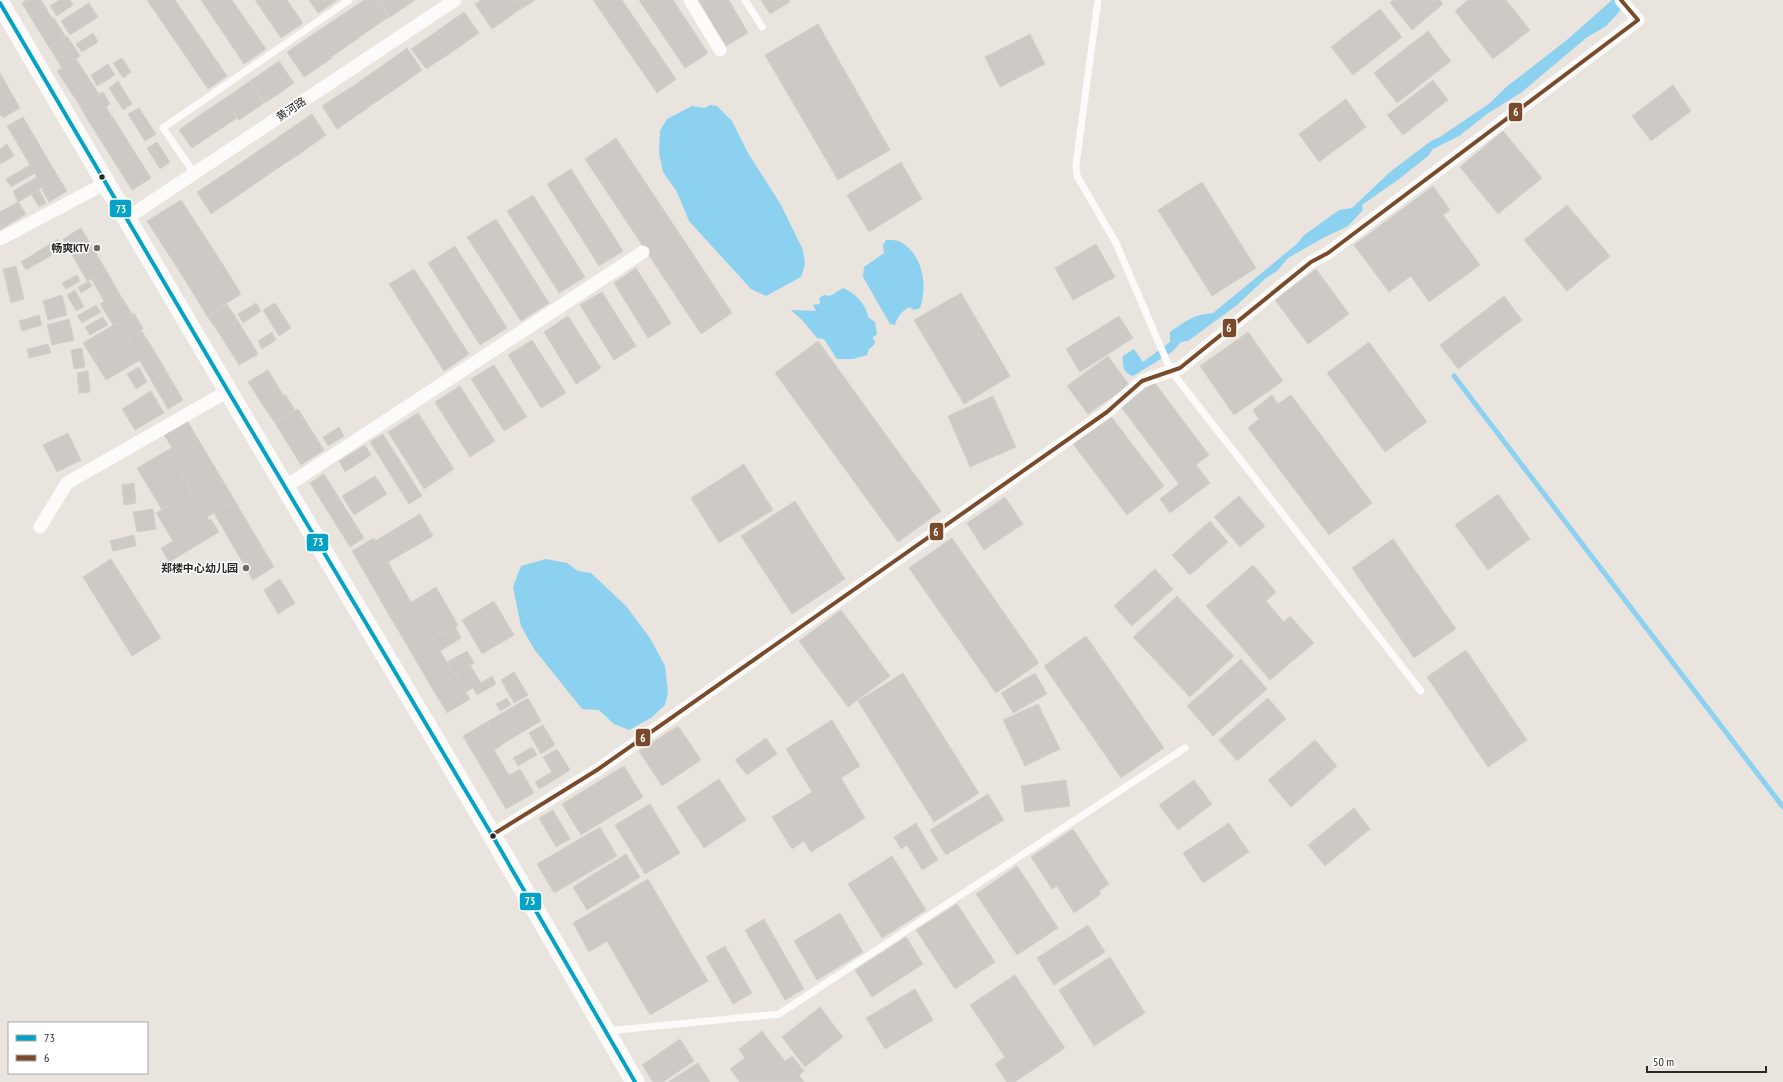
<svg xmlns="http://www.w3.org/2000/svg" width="1783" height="1082" font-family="'PT Sans Narrow','Noto Sans SC',sans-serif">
	<rect width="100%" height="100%" fill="#e9e4de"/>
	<path fill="#8cd1f0" d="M1612 0H1630L1606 26 1586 38 1522 92 1487 114 1459 136 1433 149 1428 156 1399 179 1362 205 1363 210 1348 226 1323 238 1288 258 1277 271 1266 278 1237 305 1188 341 1181 342 1172 352 1133 376C1123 373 1122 365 1123 356L1134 349 1143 362 1170 342V332C1188 320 1192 315 1213 313L1298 243 1303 236 1339 210 1352 208 1390 172 1431 141 1440 137 1490 103 1505 88 1568 39Z
		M710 105 717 106 732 121 748 153 781 205 803 250 805 264 801 277 766 296 751 289 689 221 677 192 663 172 659 153 660 131 667 119 692 106 705 108Z
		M886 240C890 240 896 240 899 241 923 253 928 286 920 308L914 310 909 307C901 312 898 316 895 325L890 324 863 277 864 267 884 253 883 245Z
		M843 288C855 293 866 304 868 317L875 322 877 334 872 338 875 341 874 345 869 349 867 355 853 359H837L824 339 817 338 803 321 791 310 816 311 813 305 820 304 819 298 824 295 830 296Z
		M546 559 567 563 578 571 591 573 626 606 650 638 665 666 668 693 665 705 651 718 629 730 614 724 599 710 582 709 534 649 521 626 513 587 521 566Z"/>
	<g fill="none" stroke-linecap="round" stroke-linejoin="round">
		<path stroke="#8cd1f0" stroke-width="5" d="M1454 376 1783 807"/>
	</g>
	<path fill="#cdcac5" stroke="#d3d0ca" d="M26 0H41L52 18 37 28 22 3Z
		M59 0H70L73 5 57 16 50 6Z
		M147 0H175L227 76 208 89Z
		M201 0H232L266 49 244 64Z
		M255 0H287L303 23 281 38Z
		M309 0H337L318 13Z
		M364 0H378L389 17 359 37 343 14Z
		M378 0H415L390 17Z
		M481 0H517L522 8 492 29 475 4Z
		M517 0H535L523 8Z
		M593 0H622L676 79 657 93Z
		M639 0H673L708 53 685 68Z
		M698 0H729L748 33 726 46Z
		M761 0H789L790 2 770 14Z
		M1393 0H1440L1443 4 1412 30 1390 3Z
		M1468 0H1506L1530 30 1493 59 1455 11Z
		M89 3 98 17 70 35 61 21Z
		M1380 9 1402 37 1353 75 1331 47Z
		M464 12 479 33 452 52 437 31Z
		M343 14 359 38 331 57 315 33Z
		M53 17 66 37 49 47 37 28Z
		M818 24 890 150 838 180 765 55Z
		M437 31 452 52 426 69 411 49Z
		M1428 31 1451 61 1397 103 1374 73Z
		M93 33 98 42 82 52 76 44Z
		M315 33 332 58 304 77 287 52Z
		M1030 34 1045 64 1000 87 985 57Z
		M67 36 80 56 62 68 49 47Z
		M407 48 422 70 394 90 379 68Z
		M122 58 131 72 123 78 113 63Z
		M76 59 99 94 80 106 57 71Z
		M279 61 294 83 265 103 250 81Z
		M108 64 115 75 97 86 91 75Z
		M379 68 394 90 367 108 353 86Z
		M0 73 20 108 3 118 0 114Z
		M1433 80 1448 100 1403 135 1387 115Z
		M118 81 132 104 123 110 109 88Z
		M250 81 264 103 239 120 224 99Z
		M1673 85 1691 111 1651 141 1632 116Z
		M353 86 368 108 337 129 322 106Z
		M103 92 110 104 87 119 80 106Z
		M224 99 237 118 210 136 197 117Z
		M1346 99 1366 127 1319 162 1299 134Z
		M106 107 112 117 93 128 87 119Z
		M139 108 156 134 145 141 128 114Z
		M312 114 326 135 301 153 287 131Z
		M112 116 151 178 132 190 93 128Z
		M23 117 60 180 44 189 7 126Z
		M197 117 210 136 192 148 179 130Z
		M287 131 301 153 272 172 258 151Z
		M1503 131 1542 178 1498 214 1460 167Z
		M616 138 732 313 701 334 585 159Z
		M157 142 170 162 160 169 147 148Z
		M7 144 14 156 0 164V149Z
		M258 151 272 172 246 190 232 169Z
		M901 162 922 199 869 232 847 195Z
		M30 165 35 173 11 187 6 179Z
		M232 169 246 190 211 214 197 192Z
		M571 169 623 251 599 266 547 184Z
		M37 177 43 187 18 202 13 191Z
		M60 180 67 191 49 202 42 190Z
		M1202 182 1256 268 1212 296 1158 210Z
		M1433 186 1450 210 1443 215 1480 265 1429 302 1411 276 1389 292 1354 245Z
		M39 190 46 203 39 207 31 194Z
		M533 195 585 277 559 293 507 211Z
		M181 200 224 266 190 288 147 221Z
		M18 202 26 214 0 230V212Z
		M1567 205 1610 256 1567 291 1524 240Z
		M496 219 549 303 521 321 467 237Z
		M81 228 106 270 87 281 63 239Z
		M58 239 64 248 26 270 21 262Z
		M1096 244 1115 277 1073 300 1055 268Z
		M455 246 507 328 480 345 428 263Z
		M16 266 24 299 11 303 3 269Z
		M224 266 241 294 207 316 190 288Z
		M636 268 671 323 648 338 614 283Z
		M414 269 469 354 444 371 389 284Z
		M1316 269 1349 314 1308 344 1275 300Z
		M106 270 119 293 104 301 91 279Z
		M77 275 80 281 66 289 62 283Z
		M89 281 92 286 81 293 78 287Z
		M75 290 84 307 76 311 67 295Z
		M602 292 636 346 614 360 580 305Z
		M119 293 132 314 113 325 100 304Z
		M961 293 1010 376 964 404 914 320Z
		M62 295 67 315 48 320 43 301Z
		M1504 296 1522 320 1458 369 1440 345Z
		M256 303 261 311 243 323 238 314Z
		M275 303 291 328 279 336 263 310Z
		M227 304 238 321 219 333 207 316Z
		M96 305 101 312 82 323 77 316Z
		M134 313 143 329 93 359 83 343Z
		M39 315 42 325 22 331 19 321Z
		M568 316 601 368 576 384 544 332Z
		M1119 316 1133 338 1080 372 1066 349Z
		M103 317 108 325 90 335 85 327Z
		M69 319 74 340 52 345 47 325Z
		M238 321 258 354 239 365 219 333Z
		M141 330 155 352 141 361 127 338Z
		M272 332 276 340 262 349 258 341Z
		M1248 332 1283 381 1234 415 1200 366Z
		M127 338 140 360 106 380 93 359Z
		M532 340 566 393 541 408 508 355Z
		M818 341 941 511 898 542 775 373Z
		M1369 342 1427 422 1385 452 1327 373Z
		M48 344 51 353 29 358 27 349Z
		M82 348 85 367 74 369 71 350Z
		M155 352 183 400 168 409 140 361Z
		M1108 356 1129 385 1088 414 1067 386Z
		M494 365 527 417 504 431 471 379Z
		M139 367 147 382 136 389 127 374Z
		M268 370 283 395 264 407 248 382Z
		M88 371 90 392 79 393 77 373Z
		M1154 382 1209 455 1196 465 1210 483 1170 513 1160 499 1179 484 1121 407Z
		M460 386 495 441 470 457 435 402Z
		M151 391 164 413 135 430 122 409Z
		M285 394 295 410 275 423 264 407Z
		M1272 395 1278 404 1291 395 1372 503 1329 535 1248 428 1259 419 1253 410Z
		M993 396 1016 447 970 467 948 416Z
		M298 409 324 450 301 465 275 423Z
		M418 413 454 469 424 489 388 432Z
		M1110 415 1164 486 1127 515 1073 444Z
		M185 417 195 434 172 448 162 431Z
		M339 427 344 436 328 446 323 437Z
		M68 433 81 460 57 472 43 445Z
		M195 434 235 501 207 517 168 450Z
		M383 434 422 496 409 504 370 442Z
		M365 445 371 455 345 472 339 461Z
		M168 450 192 492 162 510 137 468Z
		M744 464 773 510 719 543 691 498Z
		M324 474 364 538 350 547 310 483Z
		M375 476 387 494 354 515 342 496Z
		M134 483 136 503 124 505 122 485Z
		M192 492 209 520 173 541 156 513Z
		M1498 494 1530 539 1488 570 1455 525Z
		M1239 496 1265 526 1240 547 1214 517Z
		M1005 497 1023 524 984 550 967 523Z
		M235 501 274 567 253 580 214 513Z
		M795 501 845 579 792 614 741 536Z
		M153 509 156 529 137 532 133 512Z
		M420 514 433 536 388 562 375 541Z
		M211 519 219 532 169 562 161 548Z
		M1210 521 1228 542 1190 575 1172 555Z
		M134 535 136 546 113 551 110 541Z
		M374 538 411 602 389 615 352 551Z
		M952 538 1039 663 996 693 909 568Z
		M1393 539 1456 629 1414 658 1352 568Z
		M111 559 161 638 132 656 83 577Z
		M1253 565 1276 592 1266 601 1284 622 1290 616 1314 643 1270 680 1206 606Z
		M1155 569 1173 589 1132 626 1114 606Z
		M280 579 295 603 278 614 264 590Z
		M436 587 458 625 441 634 420 597Z
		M1177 596 1234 656 1190 697 1133 637Z
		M420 597 441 634 411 652 389 615Z
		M494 601 514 635 482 654 462 620Z
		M841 610 890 676 848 707 799 641Z
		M455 626 461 638 440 651 433 639Z
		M1086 636 1164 748 1121 778 1044 666Z
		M433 639 454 675 432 688 411 652Z
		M1466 650 1527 740 1488 767 1427 677Z
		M467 651 474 663 454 675 447 662Z
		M1241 659 1267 689 1213 736 1187 706Z
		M470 665 481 683 466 692 455 674Z
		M514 672 528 695 514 703 501 680Z
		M903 673 979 793 934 822 858 701Z
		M1035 673 1047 694 1013 713 1001 693Z
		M455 674 470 699 447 713 432 688Z
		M492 676 496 684 477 695 473 688Z
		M507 698 511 705 500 711 496 704Z
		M528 698 541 721 501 745 487 722Z
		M1268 698 1286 719 1237 761 1219 740Z
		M1038 704 1060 749 1025 766 1003 720Z
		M832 720 860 766 841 778 865 818 811 852 804 841 792 849 772 817 812 792 786 749Z
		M487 722 501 746 477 760 463 736Z
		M543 725 555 745 541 754 529 733Z
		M678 726 701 760 662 786 639 751Z
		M766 738 777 754 747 775 735 760Z
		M1315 740 1337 766 1291 807 1268 780Z
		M532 747 537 755 518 766 513 758Z
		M557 749 570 770 556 779 543 757Z
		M494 750 509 775 492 785 477 760Z
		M624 766 643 797 581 835 562 804Z
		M520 769 534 793 506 809 492 785Z
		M552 772 556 779 539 789 535 782Z
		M719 779 746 820 704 848 677 807Z
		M1066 780 1070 806 1025 812 1021 786Z
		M1194 780 1212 804 1178 830 1159 805Z
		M988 794 1004 820 946 855 930 830Z
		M650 804 680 853 645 874 615 825Z
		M1354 808 1370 829 1325 866 1308 845Z
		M553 810 570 839 556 847 539 818Z
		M916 823 938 860 922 870 907 845 901 849 894 837Z
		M1229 823 1249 852 1203 883 1183 853Z
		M600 827 617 856 554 893 537 864Z
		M1073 829 1109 884 1099 891 1101 894 1074 913 1057 886 1052 889 1031 857Z
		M626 854 640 877 587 910 573 887Z
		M892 856 926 910 882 938 848 884Z
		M1017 866 1058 928 1017 955 976 894Z
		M648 879 708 981 650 1015 607 941 589 952 573 923Z
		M957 904 995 962 955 989 916 930Z
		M840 913 863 952 817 980 794 941Z
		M764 919 804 989 785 1000 745 930Z
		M1088 925 1105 952 1054 985 1037 958Z
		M906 937 923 964 872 997 855 970Z
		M725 946 752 993 733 1004 706 957Z
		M1110 957 1145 1013 1094 1046 1059 990Z
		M1015 975 1065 1048 1015 1082H1007L995 1064 1005 1057 970 1005Z
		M915 989 933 1020 885 1049 866 1018Z
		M820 1007 843 1037 805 1067 782 1037Z
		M762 1031 785 1061 792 1056 804 1071 799 1075 804 1082H740L730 1069 745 1058 739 1049Z
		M680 1039 694 1061 663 1082H653L642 1065Z
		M698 1063 710 1082H668Z"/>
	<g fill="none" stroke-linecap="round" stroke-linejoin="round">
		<path stroke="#fcfbfa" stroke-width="7" d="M745 0 762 27
			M1098 0 1076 165 1077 176 1116 243 1171 371 1421 691
			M194 173 163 128 349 0
			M607 1031 779 1014 1185 748"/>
		<path stroke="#fcfbfa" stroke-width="13" d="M690 0 720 50
			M127 218 455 0
			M0 239 106 183
			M285 487 643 252
			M40 527 67 483 228 391
			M492 835 597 770 1107 412 1142 381 1180 368 1311 262 1328 253 1638 20 1621 0"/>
		<path stroke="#fcfbfa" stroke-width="19" d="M0 3 228 391 492 835 635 1082"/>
		<g stroke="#fff" stroke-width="7">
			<path id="bus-1" d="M0 3 228 391 492 835 635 1082"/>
		</g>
		<g stroke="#fff" stroke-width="7">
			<path id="bus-2" d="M492 835 597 770 1107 412 1142 381 1180 368 1311 262 1328 253 1638 20 1621 0"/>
		</g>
		<use href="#bus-1" stroke="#02a3c6" stroke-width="4"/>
		<use href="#bus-2" stroke="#7a4b2a" stroke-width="4"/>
	</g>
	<g fill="#292929" stroke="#fff" stroke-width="1.5">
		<circle cx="102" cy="177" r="3.5"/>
		<circle cx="493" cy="836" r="3.5"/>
	</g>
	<g fill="#6c6a68" stroke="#fff" stroke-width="1.5">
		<circle cx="97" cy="248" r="4"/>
		<circle cx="246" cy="568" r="4"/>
	</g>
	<g text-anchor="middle" stroke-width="3" stroke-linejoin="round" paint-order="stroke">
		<g font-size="11" fill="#292929" stroke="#fff">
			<text transform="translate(291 109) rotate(-34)" y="4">黄河路</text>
		</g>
		<g font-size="11" font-weight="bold" fill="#292929" stroke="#fff" text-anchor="end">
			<text x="89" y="252">畅爽KTV</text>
			<text x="238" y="572">郑楼中心幼儿园</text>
		</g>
	</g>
	<g stroke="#fff" stroke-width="1.5">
		<rect x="1508" y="102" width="15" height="20" rx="4" fill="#7a4b2a"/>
		<rect x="109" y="199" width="23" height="19" rx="4" fill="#02a3c6"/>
		<rect x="1222" y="318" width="15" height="20" rx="4" fill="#7a4b2a"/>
		<rect x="929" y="522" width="15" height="19" rx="4" fill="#7a4b2a"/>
		<rect x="306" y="533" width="23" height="19" rx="4" fill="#02a3c6"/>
		<rect x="635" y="728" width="16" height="19" rx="4" fill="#7a4b2a"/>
		<rect x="519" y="892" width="23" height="19" rx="4" fill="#02a3c6"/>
	</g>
	<g font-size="11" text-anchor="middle" font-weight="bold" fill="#fff">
		<text x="1516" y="116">6</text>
		<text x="121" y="213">73</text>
		<text x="1229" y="332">6</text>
		<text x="936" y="536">6</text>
		<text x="318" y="546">73</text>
		<text x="643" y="742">6</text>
		<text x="530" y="905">73</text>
	</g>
	<rect x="8" y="1022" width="140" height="52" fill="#ffffff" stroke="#a9a9a9"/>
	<rect x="16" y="1035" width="20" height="6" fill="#02a3c6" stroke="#a9a9a9"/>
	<text x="44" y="1042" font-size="12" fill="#292929">73</text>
	<rect x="16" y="1055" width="20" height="6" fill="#7a4b2a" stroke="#a9a9a9"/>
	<text x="44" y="1062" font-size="12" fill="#292929">6</text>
	<path d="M1647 1066v6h119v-6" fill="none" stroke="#292929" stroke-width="2"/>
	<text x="1653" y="1066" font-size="12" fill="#292929" stroke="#ffffff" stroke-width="3" paint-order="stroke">50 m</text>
</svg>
